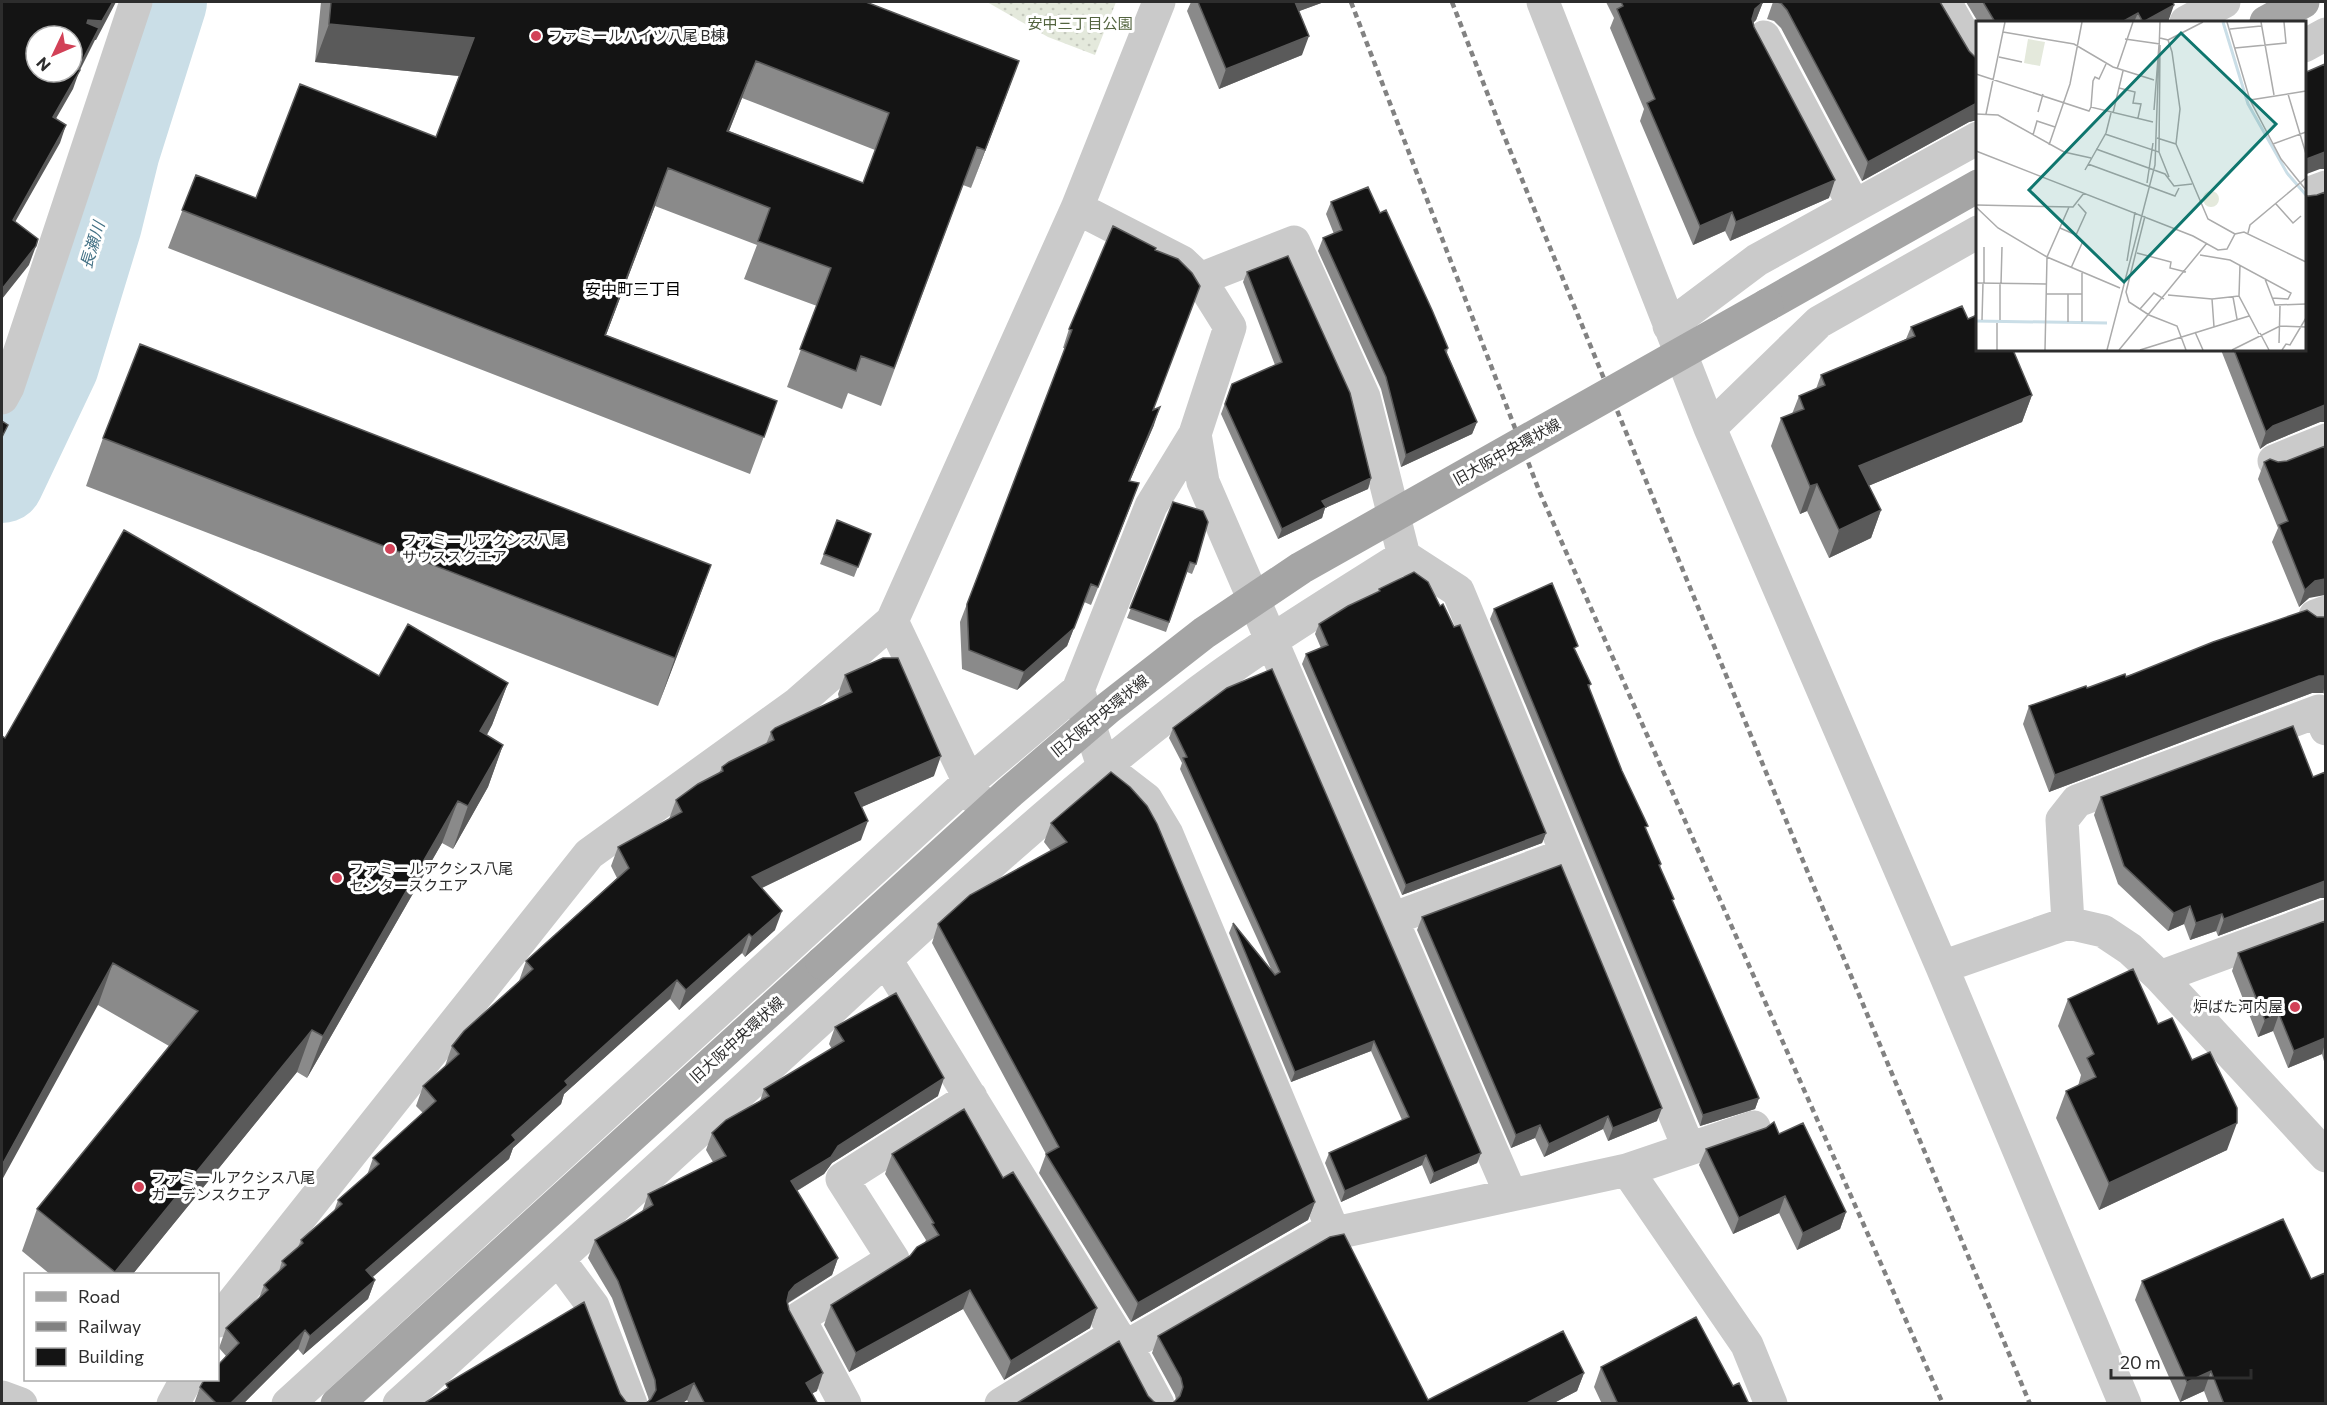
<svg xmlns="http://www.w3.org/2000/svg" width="2327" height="1405" font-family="Commissioner,'Noto Sans JP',sans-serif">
	<defs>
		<pattern id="park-dots" width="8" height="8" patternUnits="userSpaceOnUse" patternTransform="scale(1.5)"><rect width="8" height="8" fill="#e4e9dc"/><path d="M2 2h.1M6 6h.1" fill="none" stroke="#c4c8bd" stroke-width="1.8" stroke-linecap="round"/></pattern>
	</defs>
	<rect width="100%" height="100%" fill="#fff"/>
	<path fill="url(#park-dots)" d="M987 2H1116L1095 55 1048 37Z"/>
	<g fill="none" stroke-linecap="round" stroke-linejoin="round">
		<path stroke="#cadee7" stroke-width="84" d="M2 481 57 365 100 224 118 151 165 2"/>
		<path stroke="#cacaca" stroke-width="33" d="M1543 2 1710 428 1942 967 2125 1404
			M1945 2 1978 60
			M2186 22 2224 2
			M1764 37 1854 206
			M2304 46 2326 34
			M2304 195 2326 187
			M1077 208 1182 262 1200 279 1230 327 1195 434 1203 482 1511 1195
			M1200 279 1294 242 1364 397 1404 556 1458 591 1689 1149
			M1669 326 1757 260 1978 138
			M2 398 8 387 136 2
			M1710 428 1819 322 1978 232
			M1195 434 1151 506 1078 690 1103 766 1146 799 1167 834 1334 1233
			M2274 461 2326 440
			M2315 616 2326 612
			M892 621 978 801
			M1392 919 1567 854
			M2068 923 2062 820 2077 801 2319 711 2326 729
			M886 960 1116 1334 1127 1346 1158 1404
			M1942 967 2068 923 2103 931 2130 949 2160 977 2326 1156
			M2160 977 2326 916
			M1627 1170 1747 1345 1771 1404
			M559 1260 593 1306 631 1404
			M218 1321 589 854 798 703 892 621 1077 208 1159 2
			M1127 1346 1317 1237 1627 1170 1754 1127
			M2 1397 21 1404
			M173 1404 186 1380
			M288 1404 969 782 1078 690
			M399 1404C540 1277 680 1149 820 1020 937 912 1053 804 1179 707 1250 651 1328 604 1404 556
			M845 1404 799 1318 893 1259 842 1179 971 1097
			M1001 1404 1116 1334"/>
		<path stroke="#a5a5a5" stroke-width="33" d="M2266 22 2303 2
			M1767 305 1978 186
			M337 1404 822 963"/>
		<path stroke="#828282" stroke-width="4.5" stroke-dasharray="6 4.5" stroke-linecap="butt" d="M1351 2 1540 493 1943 1404
			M1452 2 1500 126 1768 777 2030 1404"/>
		<path stroke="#a5a5a5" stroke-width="33" d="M822 963 1010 792 1108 708 1204 633 1301 568 1767 305"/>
	</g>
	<path fill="#8a8a8a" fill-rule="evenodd" d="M321 2H866L1019 61 971 188 963 185 881 406 848 393 842 409 787 387 817 306 744 279 757 245 655 206 606 335 777 401 750 474 168 248 196 175 256 198 436 137 459 76 315 62ZM742 98 875 150 863 183 729 131Z
		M1191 2H1324L1299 11 1302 55 1219 89 1187 11Z
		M1606 2H1763L1756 20 1753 23 1754 27 1829 198 1730 241 1725 231 1693 245 1640 121 1644 109 1610 28 1614 18Z
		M1773 2H1940L1969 51 1975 57 1977 58V120L1969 122 1862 181 1781 28 1774 21 1767 19Z
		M1966 2H2173L2168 22H1978Z
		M1331 202 1380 213 1448 348 1447 353 1477 422 1472 434 1401 467 1381 389 1318 251 1323 238 1334 234 1326 214Z
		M1155 250 1154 425 1130 481 1132 502 1091 605 1084 602 1067 646 1017 690 962 669 960 622 1065 348H1063L1069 329Z
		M1247 272 1371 478 1368 489 1325 508 1322 518 1278 539 1221 414 1232 384 1275 365 1243 282Z
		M1968 319 2032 395 2022 422 1868 486 1881 510 1871 538 1829 558 1807 511 1800 514 1771 446 1781 418 1792 414 1799 396 1816 389 1821 375 1906 339 1911 327Z
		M2221 350H2304L2320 422 2267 444 2260 449Z
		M103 438 711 565 658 706 86 486Z
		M2287 461 2309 598 2299 607 2272 542 2278 528 2258 479 2264 462H2278Z
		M1173 502 1196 564 1192 574 1187 572 1166 632 1127 618Z
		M837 520 871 534 854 577 820 564Z
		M1379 589 1546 833 1542 843 1402 895 1302 664 1306 654 1321 648 1315 634 1319 624 1378 592Z
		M1494 609 1576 651 1591 684 1589 688 1646 831 1661 864 1660 867 1673 902 1759 1098 1755 1109 1700 1126 1490 619Z
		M2317 617H2325V694L2323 693H2312L2049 792 2023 724 2029 706Z
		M845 675 934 776 861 807V840L762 888 775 930 745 957 742 953 679 1010 670 999 564 1094 561 1104 513 1148 509 1159 372 1277 375 1280 368 1299 303 1355 298 1349 243 1404H194L200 1387 226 1356 219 1348 226 1328 259 1298 264 1285 279 1271 282 1261 298 1247 301 1240 334 1211 338 1200 367 1175 373 1158 423 1113 416 1106 423 1086 445 1067V1066L452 1046 519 981 526 961 617 878 611 866 618 847 669 819 676 800 719 773 722 767 766 744 771 732 839 698 838 694Z
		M379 676 508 683 492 725 487 735 503 745 488 787 453 849 442 843 307 1078 297 1072 132 1275H51L22 1251 37 1209 169 1046 98 1005 5 738Z
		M1173 728 1481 1153 1477 1163 1430 1184 1422 1165 1341 1202 1325 1163 1329 1153 1402 1120 1371 1051 1291 1082 1229 933 1233 923 1271 969 1180 769 1182 763 1169 738Z
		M2325 772V898H2320L2218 936 2216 931 2190 940 2184 924 2168 931 2118 884 2094 815 2101 797 2313 777Z
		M1147 806 1315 1202 1308 1220 1131 1322 1039 1173 1046 1154 932 943 938 924 1051 851 1044 842 1051 823Z
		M1422 917 1657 1121 1608 1141 1603 1129 1544 1157 1535 1138 1511 1148 1417 930Z
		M2325 921V1065L2322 1054 2288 1068 2273 1031 2258 1037 2232 971 2238 953Z
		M2068 999 2158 1024 2227 1150 2099 1210 2056 1118 2066 1091 2078 1086 2081 1075 2058 1026Z
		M835 1027 938 1096 832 1163 824 1174 797 1191 838 1258 832 1275 787 1304 817 1391 812 1393 818 1404H689L687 1400 681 1404H645L649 1401 648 1397 612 1298 588 1258 595 1240 642 1212 648 1194 713 1162 706 1150 712 1133 760 1101 764 1089 832 1049 829 1044Z
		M1779 1134 1846 1212 1840 1229 1797 1250 1779 1213 1733 1234 1699 1165 1706 1149Z
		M892 1154 1003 1178 1097 1308 1090 1328 1004 1380 963 1309 849 1372 824 1325 831 1305 910 1256 925 1242 926 1240 885 1174Z
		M2311 1279 2325 1404H2209L2204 1391 2180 1402 2135 1300 2142 1281Z
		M1158 1336 1428 1400 1584 1373 1577 1391 1552 1404H1172L1176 1400 1175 1395 1152 1353Z
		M1601 1367 1733 1386 1749 1404H1602L1594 1387Z"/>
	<path fill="#5a5a5a" d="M113 2H116L96 40H95L79 72 73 89 46 136 88 20Z
		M1291 2H1324L1286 16Z
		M1763 2 1756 20 1748 28 1755 9Z
		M2174 5 2168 22H2143Z
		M2138 13 2134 22H2122Z
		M329 24 474 38 460 76 315 62Z
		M1309 36 1302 55 1219 89 1226 69Z
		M756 61 742 98 714 169 727 131Z
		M1019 61 1005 99 971 188 985 150Z
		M1976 103H1977V120L1969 122 1862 181 1868 162Z
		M66 125 60 143 6 238 13 220Z
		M2325 152V169H2320L2304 175V160Z
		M668 168 655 206 592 372 605 335Z
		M1835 180 1829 198 1730 241 1736 222Z
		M1732 212 1725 231 1693 245 1700 226Z
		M36 246 29 265 2 299V289Z
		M2032 395 2022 422 1849 494 1859 466Z
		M2325 405V422H2320L2267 444 2260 449 2266 432 2273 426Z
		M1160 407 1154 425 1122 499 1129 481Z
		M1477 422 1472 434 1401 467 1406 455Z
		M1371 478 1368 489 1325 508 1322 518 1278 539 1282 529 1322 501Z
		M1139 483 1132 502 1091 605 1098 587Z
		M1817 484 1807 511 1800 514 1810 486Z
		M1881 510 1871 538 1829 558 1839 530Z
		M711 565 694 612 658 706 675 658Z
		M2325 579V595L2309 598 2299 607 2305 590 2315 581Z
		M1091 584 1067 646 1017 690 1024 672Z
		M2319 676H2325V685L2323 693H2312L2049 792 2055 775Z
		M508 683 492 725 465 773 480 731Z
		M503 745 488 787 453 849 468 806Z
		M941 756 934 776 848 813 855 793Z
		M458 801 442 843 307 1078 323 1036Z
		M868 821 861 840 745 896 752 877Z
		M1546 833 1542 843 1402 895 1406 885Z
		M2325 881V898H2320L2218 936 2224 919Z
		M2190 906 2184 924 2168 931 2174 913Z
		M782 911 775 930 745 957 752 937Z
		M2222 914 2216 931 2190 940 2196 923Z
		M749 934 742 953 679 1010 686 990Z
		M113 963 98 1005 2 1180V1165Z
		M677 980 670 999 564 1094 561 1104 513 1148 509 1159 359 1289 366 1270 512 1135 565 1081Z
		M2279 1014 2273 1031 2258 1037 2265 1020Z
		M312 1030 297 1072 132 1275H114L115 1272Z
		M2325 1038V1044L2322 1054 2288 1068 2294 1051Z
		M1374 1041 1371 1051 1291 1082 1295 1072Z
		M944 1078 938 1096 832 1163 824 1174 785 1198 791 1181 838 1146Z
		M1759 1098 1755 1109 1700 1126 1703 1115Z
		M1662 1108 1657 1121 1608 1141 1613 1128Z
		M1608 1116 1603 1129 1544 1157 1549 1144Z
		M2237 1123 2227 1150 2099 1210 2109 1183Z
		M1540 1125 1535 1138 1511 1148 1516 1135Z
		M1481 1153 1477 1163 1430 1184 1434 1173Z
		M1426 1155 1422 1165 1341 1202 1345 1191Z
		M1785 1196 1779 1213 1733 1234 1739 1218Z
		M1315 1202 1308 1220 1131 1322 1138 1303Z
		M1846 1212 1840 1229 1797 1250 1803 1233Z
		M838 1258 832 1275 789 1302 782 1309 789 1292 795 1285Z
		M375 1280 368 1299 303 1355 310 1336Z
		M970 1290 963 1309 849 1372 856 1353Z
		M1097 1308 1090 1328 1004 1380 1011 1361Z
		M305 1330 298 1349 243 1404H230Z
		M2211 1371 2204 1391 2180 1402 2187 1382Z
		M823 1373 817 1391 800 1400 806 1383Z
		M1584 1373 1577 1391 1552 1404H1525Z
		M694 1383 687 1400 681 1404H653Z"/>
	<path fill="#141414" stroke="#5a5a5a" stroke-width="1.5" fill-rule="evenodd" d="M2 2H113L102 21 88 20 87 23 99 28 78 69 80 70 53 117 66 125 13 220 38 239 36 246 2 289ZM36 36H72V72H36Z
		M331 2H866L1019 61 985 150 977 147 894 368 861 356 856 371 800 349 831 268 758 241 770 208 668 168 605 335 777 401 764 437 182 210 196 175 256 198 300 84 436 137 474 38 329 24ZM756 61 889 113 863 183 727 131Z
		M1198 2H1295L1309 36 1226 69Z
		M1621 2H1763L1755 9 1752 19 1754 27 1835 180 1736 222 1732 212 1700 226 1647 103 1655 99 1617 9 1623 6Z
		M1776 2H1940L1969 51 1975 57 1977 58V103L1868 162 1787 10 1781 3Z
		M1983 2H2173L2174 5 2143 22 2138 13 2122 22H1995Z
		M2325 64V152L2304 160V73Z
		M1368 187 1380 213 1386 210 1432 310 1448 348 1445 350 1477 422 1406 455 1386 377 1323 238 1342 230 1331 202Z
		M2325 192V405L2273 426 2266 432 2234 350H2304V195L2308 196 2317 195Z
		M1113 226 1156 248 1155 250 1178 259 1192 273 1200 286 1153 410 1160 407 1129 481 1139 483 1098 587 1091 584 1074 628 1024 672 969 650 967 604 1072 330 1069 329Z
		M1288 256 1350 393 1371 478 1322 501 1326 507 1282 529 1225 404 1232 384 1282 362 1247 272Z
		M1962 306 1968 319 1977 315V350H2013L2032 395 1859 466 1881 510 1839 530 1817 484 1810 486 1781 418 1804 409 1799 396 1825 385 1821 375 1915 336 1911 327Z
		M140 344 711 565 675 658 103 438Z
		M2 421 8 425 2 437Z
		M2325 446V579L2315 581 2305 590 2279 525 2288 521 2264 462 2270 459 2278 462 2287 461Z
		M1173 502 1203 511 1208 522 1196 564 1190 562 1169 622 1130 608Z
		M837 520 871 534 858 567 824 554Z
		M124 530 379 676 408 624 508 683 480 731 503 745 468 806 458 801 323 1036 312 1030 115 1272 37 1209 198 1011 113 963 2 1165V736L5 738Z
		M1414 572 1428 582 1440 606 1443 604 1454 627 1460 625 1546 833 1406 885 1306 654 1328 645 1319 624 1348 606 1380 591 1379 589Z
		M1552 583 1578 646 1574 648 1591 684 1588 685 1622 771 1648 826 1645 827 1661 864 1659 865 1674 899 1672 900 1759 1098 1703 1115 1494 609Z
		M2307 610 2317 617H2325V676H2319L2055 775 2029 706 2086 686 2087 688 2125 674 2126 677 2213 642Z
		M883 658H898L941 756 855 793 868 821 752 877 782 911 752 937 749 934 686 990 677 980 565 1081 568 1085 512 1135 516 1140 366 1270 375 1280 310 1336 305 1330 230 1404H217L200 1387 204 1380H218V1365L239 1343 226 1328 268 1290 264 1285 286 1265 282 1261 303 1243 301 1240 342 1204 338 1200 379 1164 373 1158 436 1101 423 1086 459 1054 452 1046 464 1031 533 969 526 961 629 868 618 847 682 812 676 800 698 784 723 771 722 767 729 762 774 740 771 732 775 728 852 692 845 675Z
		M1272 669 1481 1153 1434 1173 1426 1155 1345 1191 1329 1153 1409 1117 1374 1041 1295 1072 1233 923 1275 975 1280 972 1183 758 1187 757 1173 728 1227 688Z
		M2293 726 2313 777 2325 772V881L2224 919 2222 914 2196 923 2190 906 2174 913 2124 866 2101 797Z
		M1111 772 1130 787 1147 806 1157 824 1315 1202 1138 1303 1046 1154 1059 1147 938 924 970 895 1067 842 1051 823Z
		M1561 865 1662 1108 1613 1128 1608 1116 1549 1144 1540 1125 1516 1135 1422 917Z
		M2325 921V1038L2294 1051 2279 1014 2265 1020 2238 953Z
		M2133 969 2158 1024 2172 1018 2192 1060 2210 1052 2237 1108V1123L2109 1183 2066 1091 2096 1077 2087 1058 2094 1054 2068 999Z
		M896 993 944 1078 838 1146 831 1157 791 1181 838 1258 795 1285 789 1292 787 1301 789 1310 823 1373 806 1383 818 1404H705L694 1383 653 1404H645L651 1399 656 1390 655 1380 618 1281 595 1240 653 1205 648 1194 726 1156 712 1133 726 1120 769 1096 764 1089 844 1041 835 1027Z
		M964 1109 1003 1178 1013 1172 1097 1308 1011 1361 970 1290 856 1353 831 1305 910 1256 917 1247 939 1235 932 1224 934 1223 892 1154Z
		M1774 1122 1779 1134 1803 1123 1846 1212 1803 1233 1785 1196 1739 1218 1706 1149 1766 1128Z
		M2283 1219 2311 1279 2325 1273V1404H2224L2211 1371 2187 1382 2142 1281Z
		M1344 1234 1428 1400 1563 1331 1584 1373 1525 1404H1172L1180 1396 1183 1387 1181 1378 1158 1336 1330 1237Z
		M584 1302 620 1394 626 1402 631 1404H423L448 1388 446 1384Z
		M1696 1317 1733 1386 1739 1383 1749 1404H1618L1601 1367Z
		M1119 1341 1148 1396 1154 1402 1158 1404H1013L1017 1403Z"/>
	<g fill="#d24157" stroke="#fff" stroke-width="2">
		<circle cx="536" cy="36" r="6"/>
		<circle cx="390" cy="549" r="6"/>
		<circle cx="337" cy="878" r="6"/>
		<circle cx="2295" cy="1007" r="6"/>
		<circle cx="139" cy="1187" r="6"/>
	</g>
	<g text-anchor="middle" stroke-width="6" stroke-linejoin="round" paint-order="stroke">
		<g font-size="15" fill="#53643f" stroke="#fff">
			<text x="1080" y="29">安中三丁目公園</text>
		</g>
		<g font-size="15" fill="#2d2d2d" stroke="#fff" text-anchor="start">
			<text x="548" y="41">ファミールハイツ八尾 B棟</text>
			<text x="402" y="545">ファミールアクシス八尾<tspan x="402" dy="17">サウススクエア</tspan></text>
			<text x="349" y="874">ファミールアクシス八尾<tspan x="349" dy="17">センタースクエア</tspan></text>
			<text x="2283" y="1012" text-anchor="end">炉ばた河内屋</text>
			<text x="151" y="1183">ファミールアクシス八尾<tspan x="151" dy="17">ガーデンスクエア</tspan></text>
		</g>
		<g font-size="15" fill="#2d2d2d" stroke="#fff">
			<text transform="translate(1507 452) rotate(-29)" y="5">旧大阪中央環状線</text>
			<text transform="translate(1100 716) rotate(-39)" y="5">旧大阪中央環状線</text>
			<text transform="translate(737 1040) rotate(-42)" y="5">旧大阪中央環状線</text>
		</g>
		<g font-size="16" font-style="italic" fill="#447286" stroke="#fff">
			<text transform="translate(92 245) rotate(-73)" y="6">長瀬川</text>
		</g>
		<g font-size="16" fill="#000" stroke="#fff">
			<text x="633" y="295">安中町三丁目</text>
		</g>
	</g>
	<g transform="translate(1976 21)">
		<rect width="330" height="330" fill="#fff"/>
		<path d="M52 18 69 21 64 45 48 42ZM227 178a8 8 0 1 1 16 0a8 8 0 1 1-16 0Z" fill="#e4e9dc"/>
		<path fill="none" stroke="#cadee7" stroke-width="3" d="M247 1 272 83 311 152 330 174M0 300 131 302"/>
		<path fill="none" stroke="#ababab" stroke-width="1.5" d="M251 1 274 79 305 138 330 169M285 1 298 74M254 8 285 5M27 11 98 23 137 46 178 59M184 17 192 19 196 31 204 88 200 123 232 198 259 213M149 18 184 23M192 19 227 1M259 27 310 22 308 1M23 36 46 41M141 48 157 1M0 53 113 90 115 86 177 101M143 67 159 71 157 82 165 83 162 97M312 73 330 133M274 79 330 70M115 86 117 60 119 56 123 58 130 43M178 89 183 24M62 91 67 73M137 92 147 50M0 93 22 94 88 131 115 137M10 93 29 1M129 113 183 131 193 156M57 114 61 100 79 106M181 117 200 123M297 123 330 111M73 124 94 63 106 1M120 128 189 153 198 165 216 163M0 130 217 215 242 229 251 228 259 213 268 211 330 241M183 131 184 24M112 143 199 175 203 167M109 149 130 112 135 92M171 162 177 122M300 183 317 202 325 195M0 184 97 186 108 172M0 186 22 207 71 236 144 267M169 195 150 271 153 281 173 294 201 305 210 329M84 207 100 214 110 192 102 183M272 212 274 204 330 157M161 232 195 241 194 247 210 251M224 234 254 239 315 272 312 278 296 277M151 240 159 191M264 244 263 275 283 313M95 247 107 220M289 258 299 284 330 283M0 262 70 263M8 262V226M25 263 26 226M70 273H106M192 274 236 278 263 275M257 276 261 298M236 278 238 306M164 288 178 272 188 278M6 299 7 262M24 299V263M92 301V273M106 301V252M219 311 227 329M284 312 293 329M303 322 304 285M21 329V302M69 329 71 236 93 186M131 329 179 144 184 1M143 329 231 222M164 329 273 295M256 329 304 305 330 306M306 329 310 323 314 324 330 297"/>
		<path fill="#0f766e" fill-opacity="0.15" stroke="#0f766e" stroke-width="3" d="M205 12 300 103 148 261 53 169Z"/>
		<rect width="330" height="330" fill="none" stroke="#2d2d2d" stroke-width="3"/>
	</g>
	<rect width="2327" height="1405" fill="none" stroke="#2d2d2d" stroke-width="6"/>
	<rect x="24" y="1273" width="195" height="108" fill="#ffffff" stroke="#ababab" stroke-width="1.5"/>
	<rect x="36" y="1292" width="30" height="9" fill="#a5a5a5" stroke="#ababab" stroke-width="1.5"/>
	<text x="78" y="1303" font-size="18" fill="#2d2d2d">Road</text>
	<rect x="36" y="1322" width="30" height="9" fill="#828282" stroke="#ababab" stroke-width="1.5"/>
	<text x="78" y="1333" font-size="18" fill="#2d2d2d">Railway</text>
	<rect x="36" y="1348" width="30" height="18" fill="#141414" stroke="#ababab" stroke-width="1.5"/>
	<text x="78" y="1363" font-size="18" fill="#2d2d2d">Building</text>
	<g transform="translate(54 54) rotate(226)"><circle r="28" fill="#ffffff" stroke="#ababab" stroke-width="1.5"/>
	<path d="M0-4.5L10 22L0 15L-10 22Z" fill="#d24157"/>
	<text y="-9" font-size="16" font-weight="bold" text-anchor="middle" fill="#2d2d2d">N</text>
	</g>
	<path d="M2111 1369v9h140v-9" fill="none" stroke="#2d2d2d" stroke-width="3"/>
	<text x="2120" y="1369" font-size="18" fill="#2d2d2d" stroke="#ffffff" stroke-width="4.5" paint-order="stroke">20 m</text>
</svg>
